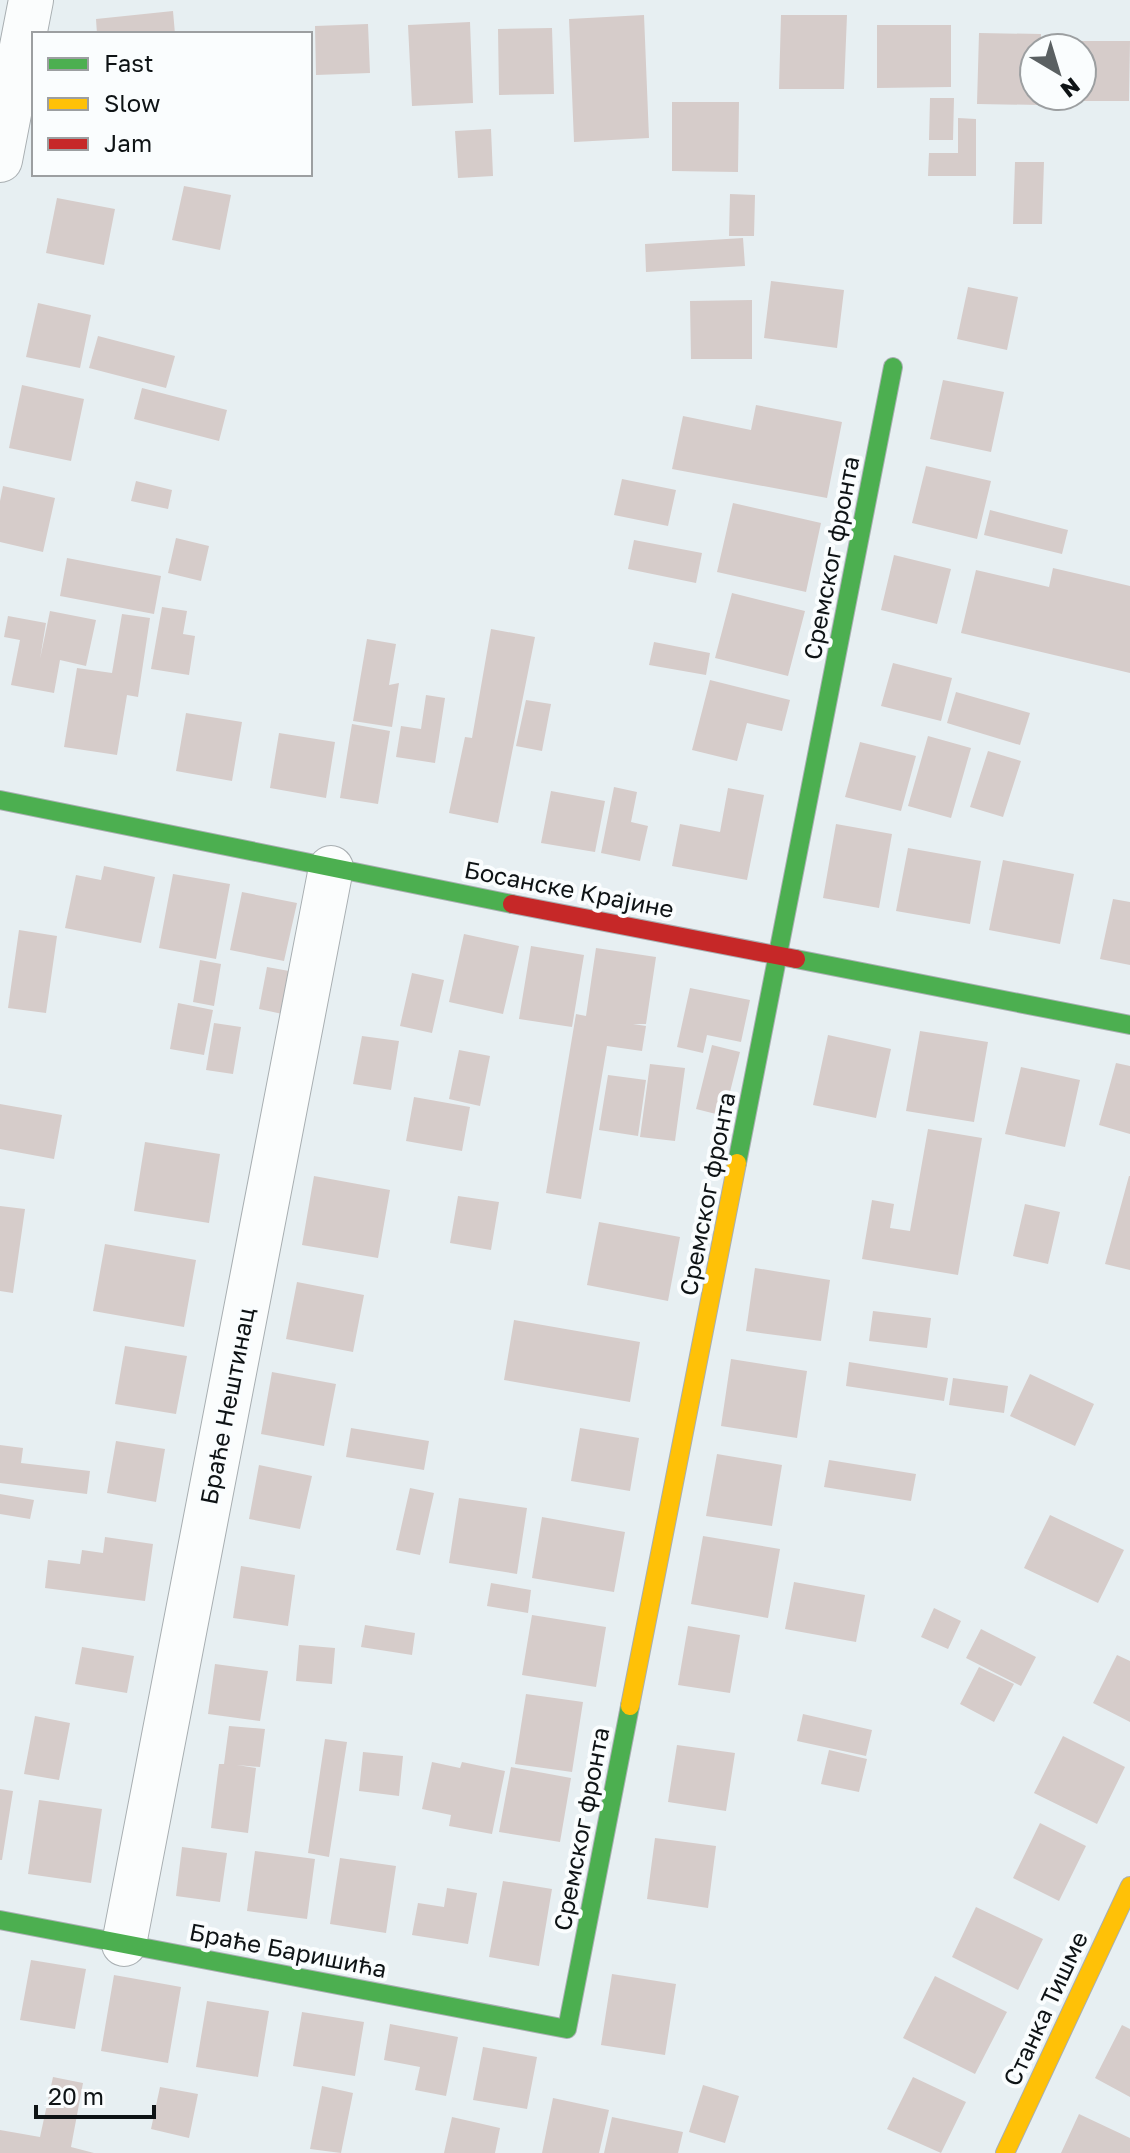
<svg xmlns="http://www.w3.org/2000/svg" width="1130" height="2153" font-family="'Golos Text',sans-serif">
	<rect width="100%" height="100%" fill="#e7eff2"/>
	<path fill="#d6ccca" d="M173 11 175 34H97L96 19Z
		M644 15 649 138 574 142 569 19Z
		M781 15H847L844 89H779Z
		M470 22 473 103 412 106 408 25Z
		M368 24 370 73 316 75 315 26Z
		M877 25H951V87L877 88Z
		M552 28 554 94 499 95 498 29Z
		M979 33 1041 34V48H1034V96H1040V105L977 104Z
		M1077 41H1130L1129 101H1076V96H1082V48H1077Z
		M930 98H954L953 140H929Z
		M672 102H739L738 172 672 171Z
		M958 118 976 119V176H928L929 153H958Z
		M491 129 493 176 458 178 455 131Z
		M1015 162H1044L1042 224H1013Z
		M184 186 231 195 220 250 172 240Z
		M730 194 755 195 754 236H729Z
		M57 198 115 209 104 265 46 253Z
		M743 238 745 266 646 272 645 244Z
		M771 281 844 290 837 348 764 338Z
		M968 287 1018 297 1007 350 957 339Z
		M752 300V359H691L690 301Z
		M38 303 91 315 80 368 26 357Z
		M98 336 175 356 166 388 89 368Z
		M943 380 1004 392 991 452 930 439Z
		M22 385 84 399 71 461 9 448Z
		M142 388 227 410 219 441 134 419Z
		M756 405 842 422 827 498 672 469 683 416 751 430Z
		M926 466 991 481 977 539 912 523Z
		M622 479 676 490 668 526 614 515Z
		M136 481 172 490 168 509 131 501Z
		M3 486 55 498 43 552 0 542V501Z
		M733 503 821 523 806 592 717 572Z
		M990 510 1068 530 1062 554 984 535Z
		M176 538 209 546 201 581 168 573Z
		M634 540 702 553 696 583 628 569Z
		M894 555 951 569 937 624 881 610Z
		M67 558 161 576 154 614 60 596Z
		M1053 568 1130 586V673L961 633 976 570 1049 587Z
		M732 593 805 611 788 676 715 658Z
		M162 607 187 611 183 634 195 636 189 675 151 669Z
		M50 611 96 620 86 666 60 660 54 693 11 685 20 640 4 637 8 616 46 623 40 659Z
		M122 614 150 618 138 697 127 695 117 755 64 747 77 668 112 673Z
		M491 629 535 637 498 823 449 813 465 737 472 738Z
		M367 639 396 644 389 685 399 683 392 727 353 721Z
		M654 642 710 653 706 675 649 665Z
		M893 663 952 678 941 721 881 706Z
		M710 680 790 700 782 731 747 723 737 761 692 750Z
		M956 692 1030 713 1020 745 947 723Z
		M426 695 445 698 435 763 396 757 401 726 421 729Z
		M526 700 551 704 542 751 516 746Z
		M186 713 242 722 232 781 176 771Z
		M352 724 390 731 378 804 340 798Z
		M279 733 335 742 326 798 270 788Z
		M928 736 971 748 951 818 908 806Z
		M860 742 916 756 901 811 845 797Z
		M988 751 1021 761 1003 817 970 807Z
		M614 787 637 792 631 822 648 826 640 861 601 853Z
		M728 788 764 795 747 880 672 866 680 824 720 832Z
		M551 791 605 801 595 852 541 843Z
		M836 824 892 834 879 908 823 898Z
		M908 848 981 861 970 924 896 911Z
		M1003 860 1074 874 1060 944 989 930Z
		M104 866 155 877 141 943 65 928 76 875 101 880Z
		M173 874 230 884 216 959 159 948Z
		M242 892 297 903 284 961 230 950Z
		M1113 899 1130 902V965L1100 959Z
		M19 930 57 936 46 1013 8 1008Z
		M464 934 519 946 503 1014 449 1002Z
		M531 946 584 955 572 1027 519 1019Z
		M596 948 656 957 646 1024H633L646 1026 642 1051 607 1046 581 1199 546 1193 576 1014 586 1016Z
		M200 960 221 964 214 1006 193 1002Z
		M267 967 300 973 292 1016 259 1009Z
		M412 973 444 980 432 1033 400 1026Z
		M690 988 750 1000 741 1042 707 1035 703 1053 677 1047Z
		M178 1003 213 1010 204 1055 170 1049Z
		M214 1023 241 1027 233 1074 206 1070Z
		M920 1031 988 1042 974 1122 906 1111Z
		M828 1035 891 1049 876 1118 813 1105Z
		M362 1036 399 1041 391 1090 353 1084Z
		M712 1045 740 1052 724 1116 696 1109Z
		M459 1050 490 1056 480 1106 449 1099Z
		M1116 1063 1130 1066V1134L1099 1125Z
		M650 1064 685 1068 675 1141 640 1137Z
		M1021 1067 1080 1080 1065 1147 1005 1134Z
		M608 1075 646 1080 638 1136 599 1130Z
		M414 1097 470 1107 462 1151 406 1141Z
		M0 1104 62 1115 54 1159 0 1149Z
		M928 1129 982 1138 958 1275 862 1259 872 1200 894 1204 890 1228 910 1231Z
		M145 1142 220 1154 209 1223 134 1211Z
		M314 1176 390 1190 378 1258 302 1245Z
		M1129 1176H1130V1270L1105 1264Z
		M458 1196 499 1202 491 1250 450 1243Z
		M1025 1204 1060 1212 1048 1264 1013 1256Z
		M0 1206 25 1209 13 1293 0 1291Z
		M599 1222 680 1237 668 1301 587 1285Z
		M105 1244 196 1260 184 1327 93 1311Z
		M755 1268 830 1280 821 1341 746 1331Z
		M297 1282 364 1295 353 1352 286 1339Z
		M873 1311 931 1318 927 1348 869 1341Z
		M514 1320 640 1342 630 1402 504 1380Z
		M125 1346 187 1356 176 1414 115 1404Z
		M731 1359 807 1371 797 1438 721 1426Z
		M849 1362 948 1378 944 1401 846 1386Z
		M272 1372 336 1384 324 1446 261 1434Z
		M1030 1374 1094 1404 1075 1446 1010 1416Z
		M953 1378 1008 1386 1004 1413 949 1405Z
		M351 1428 429 1441 424 1470 346 1457Z
		M580 1428 639 1438 630 1491 571 1481Z
		M116 1441 165 1449 156 1502 107 1493Z
		M0 1445 23 1448 21 1463 90 1471 87 1494 0 1483Z
		M717 1454 782 1465 772 1526 706 1516Z
		M829 1460 916 1474 911 1501 824 1487Z
		M259 1465 312 1476 300 1529 249 1519Z
		M410 1488 434 1493 420 1555 396 1550Z
		M0 1494 34 1500 30 1519 0 1514Z
		M459 1498 527 1508 517 1574 449 1563Z
		M1050 1515 1124 1550 1098 1603 1024 1568Z
		M542 1517 625 1532 614 1592 532 1578Z
		M703 1536 780 1549 768 1618 691 1604Z
		M105 1537 153 1544 145 1601 45 1588 48 1560 80 1564 82 1550 103 1553Z
		M241 1566 295 1575 288 1626 233 1618Z
		M794 1582 865 1595 856 1642 785 1629Z
		M491 1583 531 1590 528 1613 487 1606Z
		M934 1608 961 1621 948 1649 921 1637Z
		M532 1615 606 1627 596 1687 522 1675Z
		M365 1625 415 1633 412 1655 361 1647Z
		M688 1626 740 1635 730 1693 678 1685Z
		M981 1629 1036 1657 1021 1686 966 1658Z
		M299 1645 335 1648 332 1684 296 1681Z
		M82 1647 134 1656 127 1693 75 1684Z
		M1117 1655 1130 1661V1722L1093 1703Z
		M215 1664 268 1671 260 1721 208 1714Z
		M979 1667 1014 1684 994 1722 960 1704Z
		M526 1694 583 1702 572 1772 515 1764Z
		M803 1714 872 1730 866 1756 797 1741Z
		M35 1716 70 1723 59 1780 24 1774Z
		M229 1726 265 1729 260 1767 237 1765 256 1768 248 1833 211 1828 219 1764H224Z
		M1063 1736 1125 1767 1097 1824 1034 1793Z
		M325 1739 347 1742 329 1857 308 1853Z
		M677 1745 735 1753 726 1811 668 1802Z
		M829 1750 867 1759 859 1792 821 1784Z
		M363 1752 403 1756 399 1796 359 1791Z
		M432 1762 460 1768 462 1762 505 1771 492 1834 449 1826 451 1815 422 1809Z
		M511 1767 571 1778 560 1842 499 1832Z
		M0 1789 13 1791 2 1860H0Z
		M39 1800 102 1809 91 1883 28 1874Z
		M1040 1823 1086 1846 1059 1901 1013 1878Z
		M655 1838 716 1846 708 1908 647 1899Z
		M182 1847 227 1853 220 1902 176 1896Z
		M255 1851 315 1859 307 1919 247 1911Z
		M340 1858 396 1866 386 1933 330 1924Z
		M503 1881 552 1889 539 1966 489 1957Z
		M447 1888 477 1893 468 1944 412 1935 418 1903 444 1907Z
		M976 1907 1043 1939 1018 1990 952 1957Z
		M31 1960 86 1969 75 2029 20 2020Z
		M612 1974 676 1984 665 2055 601 2045Z
		M114 1975 181 1987 168 2063 101 2051Z
		M935 1976 1007 2012 975 2074 903 2038Z
		M207 2001 269 2011 258 2077 196 2067Z
		M302 2012 364 2022 355 2076 293 2066Z
		M390 2024 458 2037 446 2096 415 2090 420 2067 384 2060Z
		M1122 2025 1130 2029V2097L1095 2078Z
		M483 2047 537 2057 527 2109 473 2100Z
		M53 2077 83 2083 71 2147 94 2153H0V2130L40 2137Z
		M913 2077 966 2102 941 2153 887 2129Z
		M703 2085 739 2096 725 2143 689 2132Z
		M322 2086 353 2093 341 2153 310 2149Z
		M160 2087 198 2094 189 2138 151 2129Z
		M553 2098 609 2110 599 2153H542Z
		M1079 2114 1130 2138V2153H1061Z
		M452 2117 500 2128 495 2153H444Z
		M612 2117 683 2132 678 2153H604Z"/>
	<g fill="none" stroke-linecap="round" stroke-linejoin="round">
		<g stroke="#a8aeb1" stroke-width="46">
			<path id="street" d="M0 160 31 0
				M124 1944 331 868"/>
		</g>
		<g stroke="#a8aeb1" stroke-width="20">
			<path id="fast" d="M0 800 512 904
				M796 959 1130 1025
				M737 1163 893 367
				M0 1920 567 2029 630 1706"/>
		</g>
		<g stroke="#a8aeb1" stroke-width="20">
			<path id="slow" d="M630 1706 737 1163
				M1005 2153 1130 1886"/>
		</g>
		<g stroke="#a8aeb1" stroke-width="20">
			<path id="jam" d="M512 904 796 959"/>
		</g>
		<use href="#street" stroke="#fbfdfd" stroke-width="44"/>
		<use href="#fast" stroke="#4caf50" stroke-width="18"/>
		<use href="#slow" stroke="#ffc107" stroke-width="18"/>
		<use href="#jam" stroke="#c62828" stroke-width="18"/>
	</g>
	<g text-anchor="middle" stroke-width="8" stroke-linejoin="round" paint-order="stroke">
		<g font-size="24" fill="#0e1315" stroke="#fafdfe">
			<text transform="translate(832 558) rotate(-79)" y="8">Сремског фронта</text>
			<text transform="translate(569 890) rotate(11)" y="8">Босанске Крајине</text>
			<text transform="translate(708 1194) rotate(-79)" y="8">Сремског фронта</text>
			<text transform="translate(228 1406) rotate(-79)" y="8">Браће Нештинац</text>
			<text transform="translate(582 1829) rotate(-79)" y="8">Сремског фронта</text>
			<text transform="translate(288 1951) rotate(11)" y="8">Браће Баришића</text>
			<text transform="translate(1046 2009) rotate(-65)" y="8">Станка Тишме</text>
		</g>
	</g>
	<rect x="32" y="32" width="280" height="144" fill="#fafdfe" stroke="#9c9fa1" stroke-width="2"/>
	<rect x="48" y="58" width="40" height="12" fill="#4caf50" stroke="#9c9fa1" stroke-width="2"/>
	<text x="104" y="72" font-size="24" fill="#0e1315">Fast</text>
	<rect x="48" y="98" width="40" height="12" fill="#ffc107" stroke="#9c9fa1" stroke-width="2"/>
	<text x="104" y="112" font-size="24" fill="#0e1315">Slow</text>
	<rect x="48" y="138" width="40" height="12" fill="#c62828" stroke="#9c9fa1" stroke-width="2"/>
	<text x="104" y="152" font-size="24" fill="#0e1315">Jam</text>
	<g transform="translate(1058 72) rotate(142)"><circle r="38" fill="#fafdfe" stroke="#9c9fa1" stroke-width="2"/>
	<path d="M0-6L14 30L0 20L-14 30Z" fill="#5a6062"/>
	<text y="-12" font-size="22" font-weight="bold" text-anchor="middle" fill="#0e1315">N</text>
	</g>
	<path d="M36 2105v12h118v-12" fill="none" stroke="#0e1315" stroke-width="4"/>
	<text x="48" y="2105" font-size="24" fill="#0e1315" stroke="#fafdfe" stroke-width="6" paint-order="stroke">20 m</text>
</svg>
